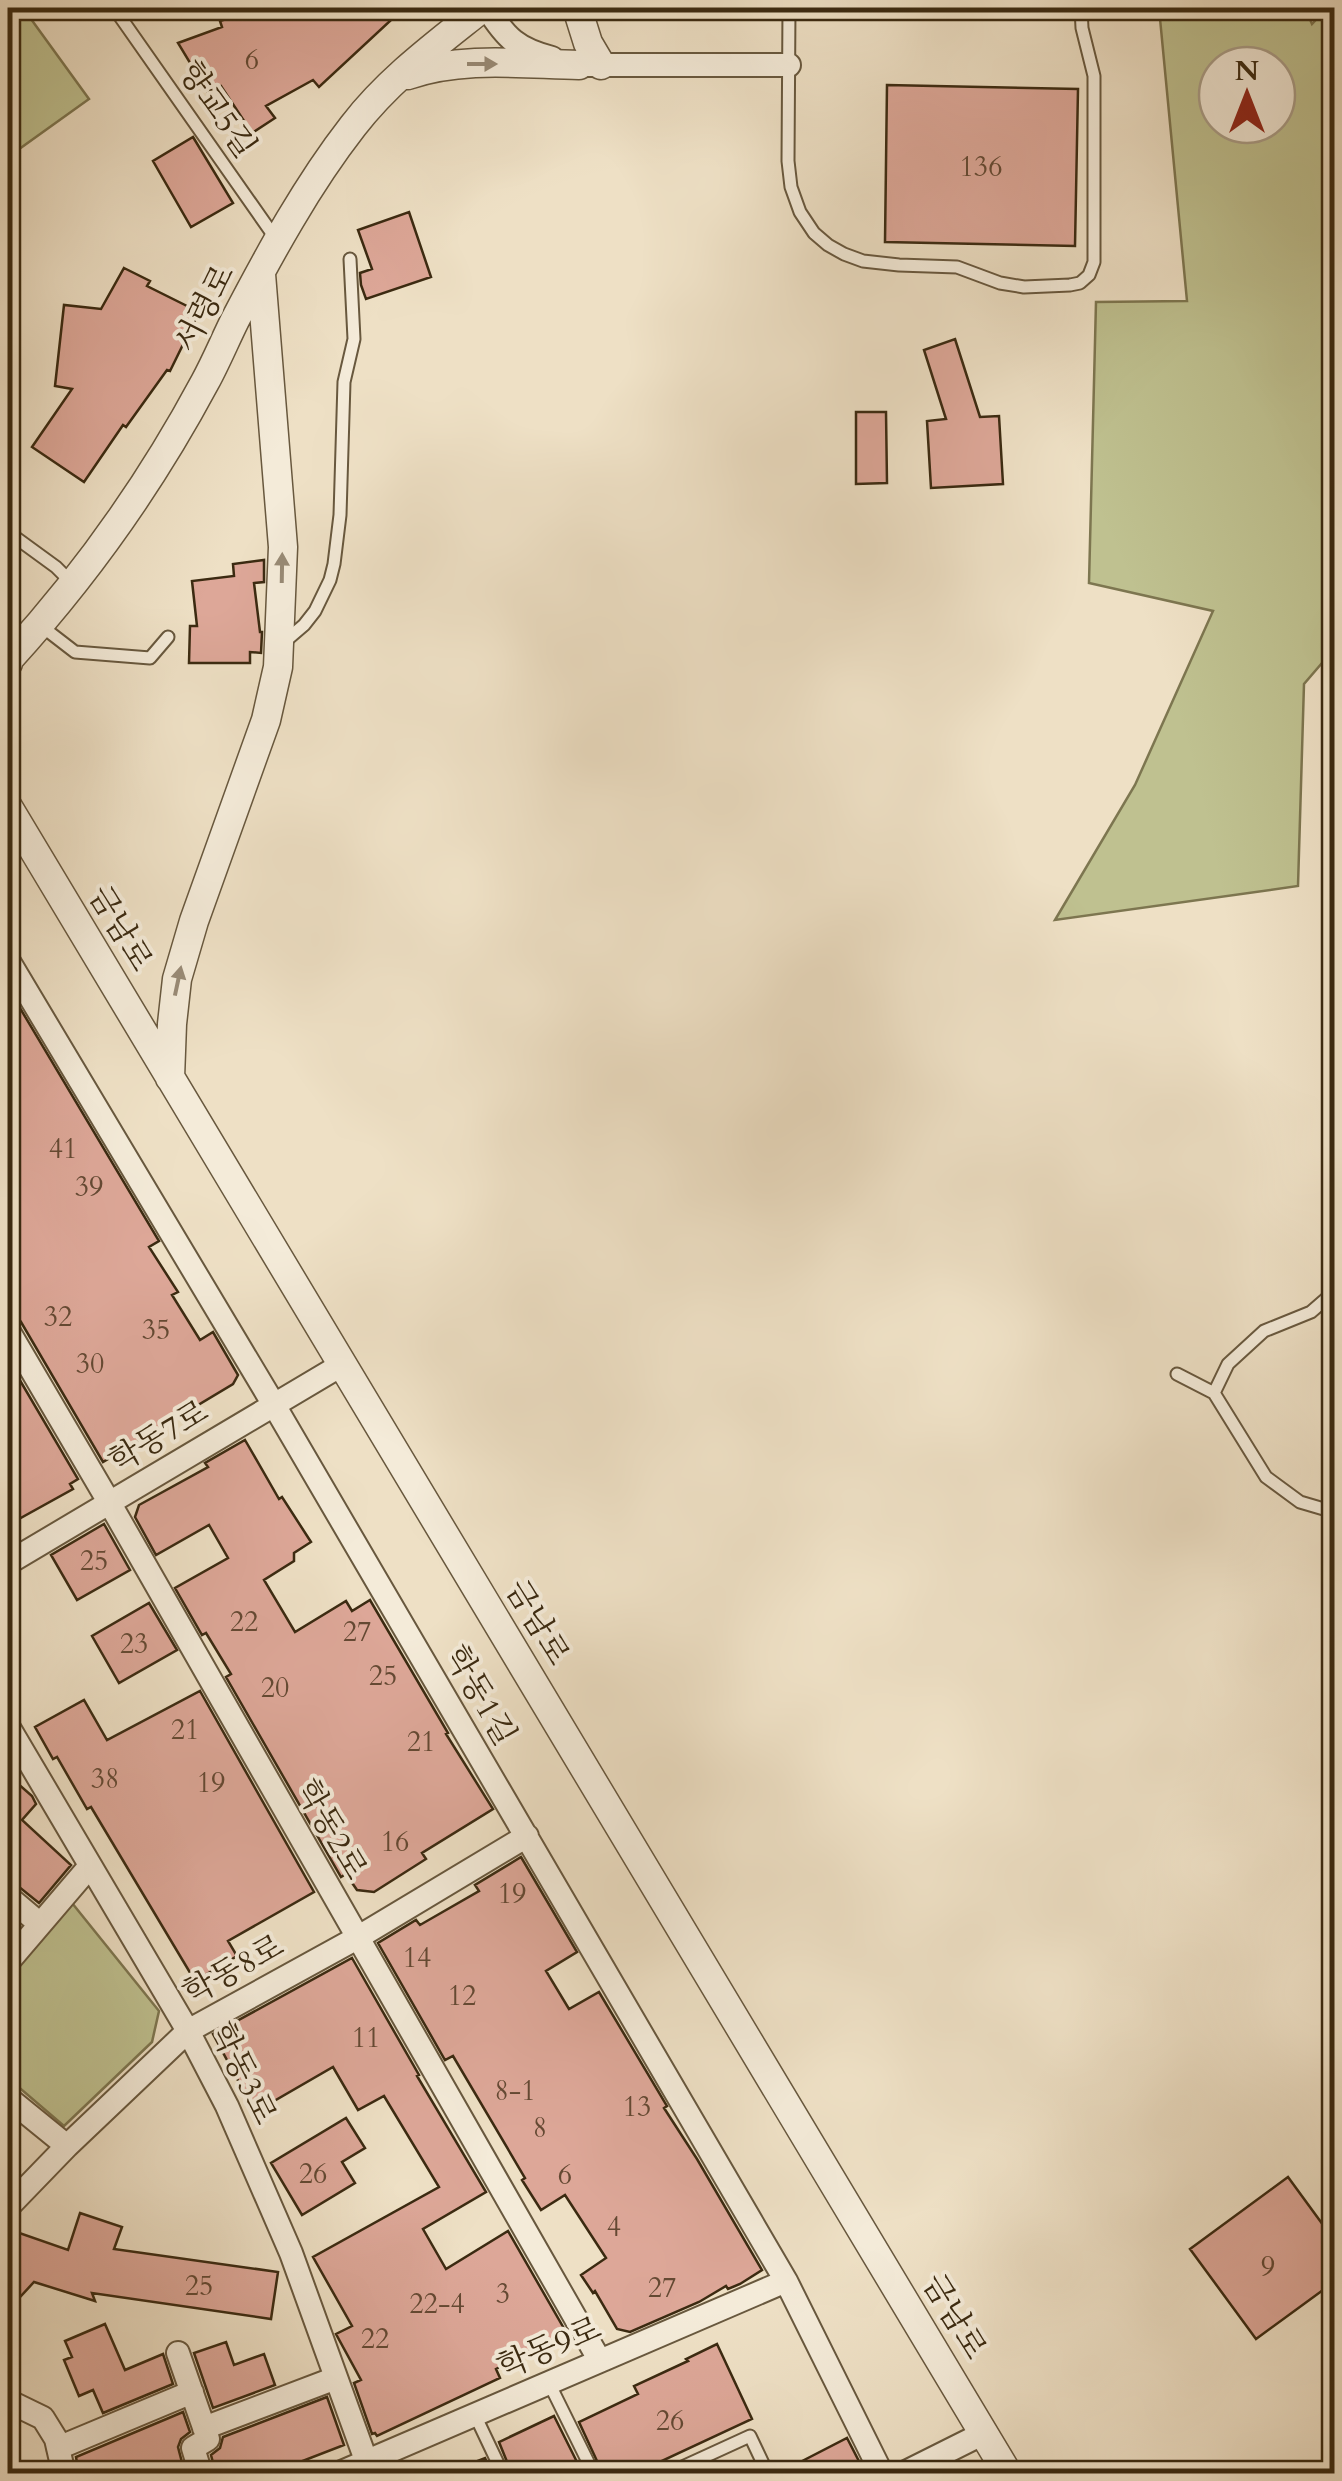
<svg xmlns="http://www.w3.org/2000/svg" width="1342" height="2481" font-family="Cardo,'Noto Serif KR',serif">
	<rect width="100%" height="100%" fill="#eee0c5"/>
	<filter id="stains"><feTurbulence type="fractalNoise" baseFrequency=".002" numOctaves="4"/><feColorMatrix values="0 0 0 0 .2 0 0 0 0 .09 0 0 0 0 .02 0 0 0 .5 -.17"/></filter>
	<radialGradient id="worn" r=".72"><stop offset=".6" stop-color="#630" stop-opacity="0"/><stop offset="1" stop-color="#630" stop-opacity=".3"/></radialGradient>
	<path fill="#bfc190" stroke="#7d7650" stroke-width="2.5" fill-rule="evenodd" d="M8 8H23L89 99 8 157Z
		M1159 8H1305L1312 24 1327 8H1334V649L1304 684 1298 886 1055 920 1135 785 1213 611 1089 583 1096 302 1187 301ZM1217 65H1277V125H1217Z
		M68 1898 159 2011 152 2042 64 2126 8 2078V1972Z"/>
	<path fill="#dda798" stroke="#3b2a11" stroke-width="2.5" d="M261 8H404L319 87 313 80 266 106 275 118 252 133 221 86 207 91 178 43 222 27 220 21Z
		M887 85 1078 89 1075 246 885 242Z
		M193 137 233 203 191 227 153 161Z
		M409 212 431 277 366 299 361 285 360 273 372 269 358 230Z
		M124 268 150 281 147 286 199 312 170 371 167 370 126 427 123 425 84 482 32 447 72 389 55 386 64 305 101 309Z
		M955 339 980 417 999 416 1003 484 931 488 927 421 946 419 924 350Z
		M856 412H886L887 483 856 484Z
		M264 560V582L254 583 260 632H262L261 653 250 652V663H189L190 626H197L192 581 234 576 233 564Z
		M8 988 159 1241 149 1247 178 1292 172 1295 200 1340 213 1332 238 1375 233 1384 103 1462 21 1322 8 1304V1165L19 1158 8 1139Z
		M8 1360 78 1479 70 1484 73 1489 8 1525Z
		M245 1440 279 1499 282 1497 311 1542 294 1553V1561L264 1580 295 1632 346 1601 352 1611 370 1600 448 1733 446 1734 493 1809 422 1853 426 1859 374 1892 357 1890 346 1874 341 1877 226 1677 231 1674 206 1633 202 1635 175 1588 228 1558 209 1525 156 1555 135 1517 139 1505 208 1467 205 1463Z
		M104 1524 130 1570 77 1600 51 1555Z
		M149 1603 177 1650 119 1683 92 1636Z
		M200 1691 314 1892 228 1941 237 1956 195 1981 91 1807 87 1809 57 1757 53 1759 35 1727 84 1700 107 1740Z
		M8 1775 32 1796 36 1804 22 1820 71 1865 39 1903 18 1886 8 1882Z
		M521 1857 577 1952 546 1971 569 2009 599 1992 667 2106 664 2108 697 2159 762 2270 740 2284 728 2289 726 2286 699 2302 630 2332 617 2329 595 2291 593 2293 581 2275 606 2258 565 2195 541 2210 522 2180 525 2178 453 2056 445 2060 378 1943 416 1920 420 1925 479 1891 475 1885Z
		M352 1958 419 2075 417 2076 486 2192 423 2229 446 2269 508 2231 566 2332 496 2369 500 2378 377 2436 375 2433 372 2434 354 2383 361 2380 336 2334 352 2326 313 2257 439 2187 384 2096 358 2110 333 2067 255 2112 213 2034Z
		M346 2118 365 2148 342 2162 355 2183 302 2215 271 2163Z
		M1288 2177 1334 2240V2282L1256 2339 1190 2249Z
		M80 2213 122 2227 114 2249 278 2272 271 2319 92 2293 95 2301 34 2282 8 2310V2229L68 2250Z
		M105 2324 125 2370 163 2354 173 2384 103 2413 93 2390 79 2396 64 2360 72 2357 65 2341Z
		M226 2342 234 2365 264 2354 275 2385 213 2408 194 2353Z
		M717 2344 752 2419 634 2474H603L579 2422 638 2394 634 2386 688 2361 686 2359Z
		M327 2397 344 2445 269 2474H216L211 2455 220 2448 223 2437Z
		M183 2412 190 2432 181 2439 178 2447 185 2474H79L76 2457Z
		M554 2416 583 2474H512L499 2442Z
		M847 2438 864 2471 858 2474H777Z
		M485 2458 492 2474H450L449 2472Z"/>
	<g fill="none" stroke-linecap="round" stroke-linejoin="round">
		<g stroke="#68583e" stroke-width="15">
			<path id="service" d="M114 8 276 239
				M789 8 788 161 791 187 800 212 814 233 828 245 844 254 863 261 899 265 957 267 1000 283 1024 287 1070 285 1080 283 1089 275 1094 262V76L1082 28 1081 8
				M8 532 56 567 73 584
				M40 625 75 652 150 658 168 637
				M283 643 304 625 315 611 330 580 334 564 340 515 344 382 354 339 350 259
				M1334 1292 1311 1312 1264 1331 1228 1364 1214 1393 1266 1477 1300 1502 1334 1512
				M1177 1374 1214 1393
				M549 2383 594 2474
				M475 2415 503 2474
				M667 2474 750 2436 768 2474"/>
		</g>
		<g stroke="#68583e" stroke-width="26">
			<path id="minor" d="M487 8C506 38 517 49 552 58
				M584 65H789
				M8 960 274 1405 786 2281 882 2474
				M8 1330 109 1502 600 2361
				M8 1563 343 1364
				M8 1726 188 2031 227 2106 291 2253 371 2474
				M8 1897 40 1924
				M8 1962 90 1866
				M8 2098 67 2146
				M8 2207 67 2146 188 2031 357 1938 527 1836
				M178 2353 208 2439 193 2448 201 2474
				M8 2401 43 2418 56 2439 64 2474
				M204 2428 336 2378
				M58 2448 192 2392
				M337 2474 786 2281
				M902 2474 984 2433"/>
		</g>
		<g stroke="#68583e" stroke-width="31">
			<path id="tertiary" d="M577 8 588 43 601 65
				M408 75C462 56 523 64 579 65
				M8 663V660C84 577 152 481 205 382 216 362 225 340 235 320 270 253 307 185 353 126 389 79 437 44 482 8
				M8 807 1008 2474
				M170 1078 172 1024 177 979 194 921 266 720 278 667 283 547 261 274"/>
		</g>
		<use href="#service" stroke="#f4ebd9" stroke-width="11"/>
		<use href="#minor" stroke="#f4ebd9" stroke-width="22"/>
		<use href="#tertiary" stroke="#f4ebd9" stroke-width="28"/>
	</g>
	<defs><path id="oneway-solid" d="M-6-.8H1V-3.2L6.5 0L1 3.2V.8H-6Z" transform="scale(2.5)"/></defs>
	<g fill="#988a75">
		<use href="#oneway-solid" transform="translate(482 64)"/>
		<use href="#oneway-solid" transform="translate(282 568) rotate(-89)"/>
		<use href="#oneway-solid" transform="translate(178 981) rotate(-78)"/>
	</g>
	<g text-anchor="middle" stroke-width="8" stroke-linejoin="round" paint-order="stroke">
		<g font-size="28" fill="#644933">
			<text x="252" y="69">6</text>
			<text x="981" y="176">136</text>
			<text x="63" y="1158">41</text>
			<text x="89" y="1196">39</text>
			<text x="58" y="1326">32</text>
			<text x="156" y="1339">35</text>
			<text x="90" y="1373">30</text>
			<text x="94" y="1570">25</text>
			<text x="244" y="1631">22</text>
			<text x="357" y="1641">27</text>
			<text x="134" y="1653">23</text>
			<text x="383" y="1685">25</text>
			<text x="275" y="1697">20</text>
			<text x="185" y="1739">21</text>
			<text x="421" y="1751">21</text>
			<text x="105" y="1788">38</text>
			<text x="211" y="1792">19</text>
			<text x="395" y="1851">16</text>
			<text x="512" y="1903">19</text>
			<text x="417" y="1967">14</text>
			<text x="462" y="2005">12</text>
			<text x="366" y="2047">11</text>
			<text x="515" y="2100">8-1</text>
			<text x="637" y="2116">13</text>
			<text x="540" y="2137">8</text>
			<text x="313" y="2183">26</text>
			<text x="565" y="2184">6</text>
			<text x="614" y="2236">4</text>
			<text x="1268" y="2276">9</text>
			<text x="199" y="2295">25</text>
			<text x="662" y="2297">27</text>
			<text x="503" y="2303">3</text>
			<text x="437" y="2313">22-4</text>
			<text x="375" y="2348">22</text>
			<text x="670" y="2430">26</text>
		</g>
		<g font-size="32" fill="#3b2a11" stroke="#f4ebd9">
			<text transform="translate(218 109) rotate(55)" y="11">향교5길</text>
			<text transform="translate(204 308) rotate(-63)" y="11">서령로</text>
			<text transform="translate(121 928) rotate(59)" y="11">금남로</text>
			<text transform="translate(158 1436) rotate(-31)" y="11">학동7로</text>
			<text transform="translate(538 1622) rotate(59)" y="11">금남로</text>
			<text transform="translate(481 1695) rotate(60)" y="11">학동1길</text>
			<text transform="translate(332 1829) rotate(60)" y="11">학동2로</text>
			<text transform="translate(233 1969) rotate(-29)" y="11">학동8로</text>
			<text transform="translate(244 2073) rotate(64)" y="11">학동3로</text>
			<text transform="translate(955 2316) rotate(59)" y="11">금남로</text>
			<text transform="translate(549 2347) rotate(-23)" y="11">학동9로</text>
		</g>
	</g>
	<rect width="1342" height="2481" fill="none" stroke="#eee0c5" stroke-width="40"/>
	<rect x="10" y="10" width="1322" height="2461" fill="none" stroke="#3b2a11" stroke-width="5"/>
	<rect x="20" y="20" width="1302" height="2441" fill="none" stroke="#3b2a11" stroke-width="2.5"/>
	<g transform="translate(1247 95)"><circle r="48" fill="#f4ebd9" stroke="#aa9e89" stroke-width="2.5"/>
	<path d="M0-8L18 38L0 25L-18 38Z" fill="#8f2418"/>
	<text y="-15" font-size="28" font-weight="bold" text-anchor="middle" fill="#3b2a11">N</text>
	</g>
	<rect width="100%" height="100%" filter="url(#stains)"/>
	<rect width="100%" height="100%" fill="url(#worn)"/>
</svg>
